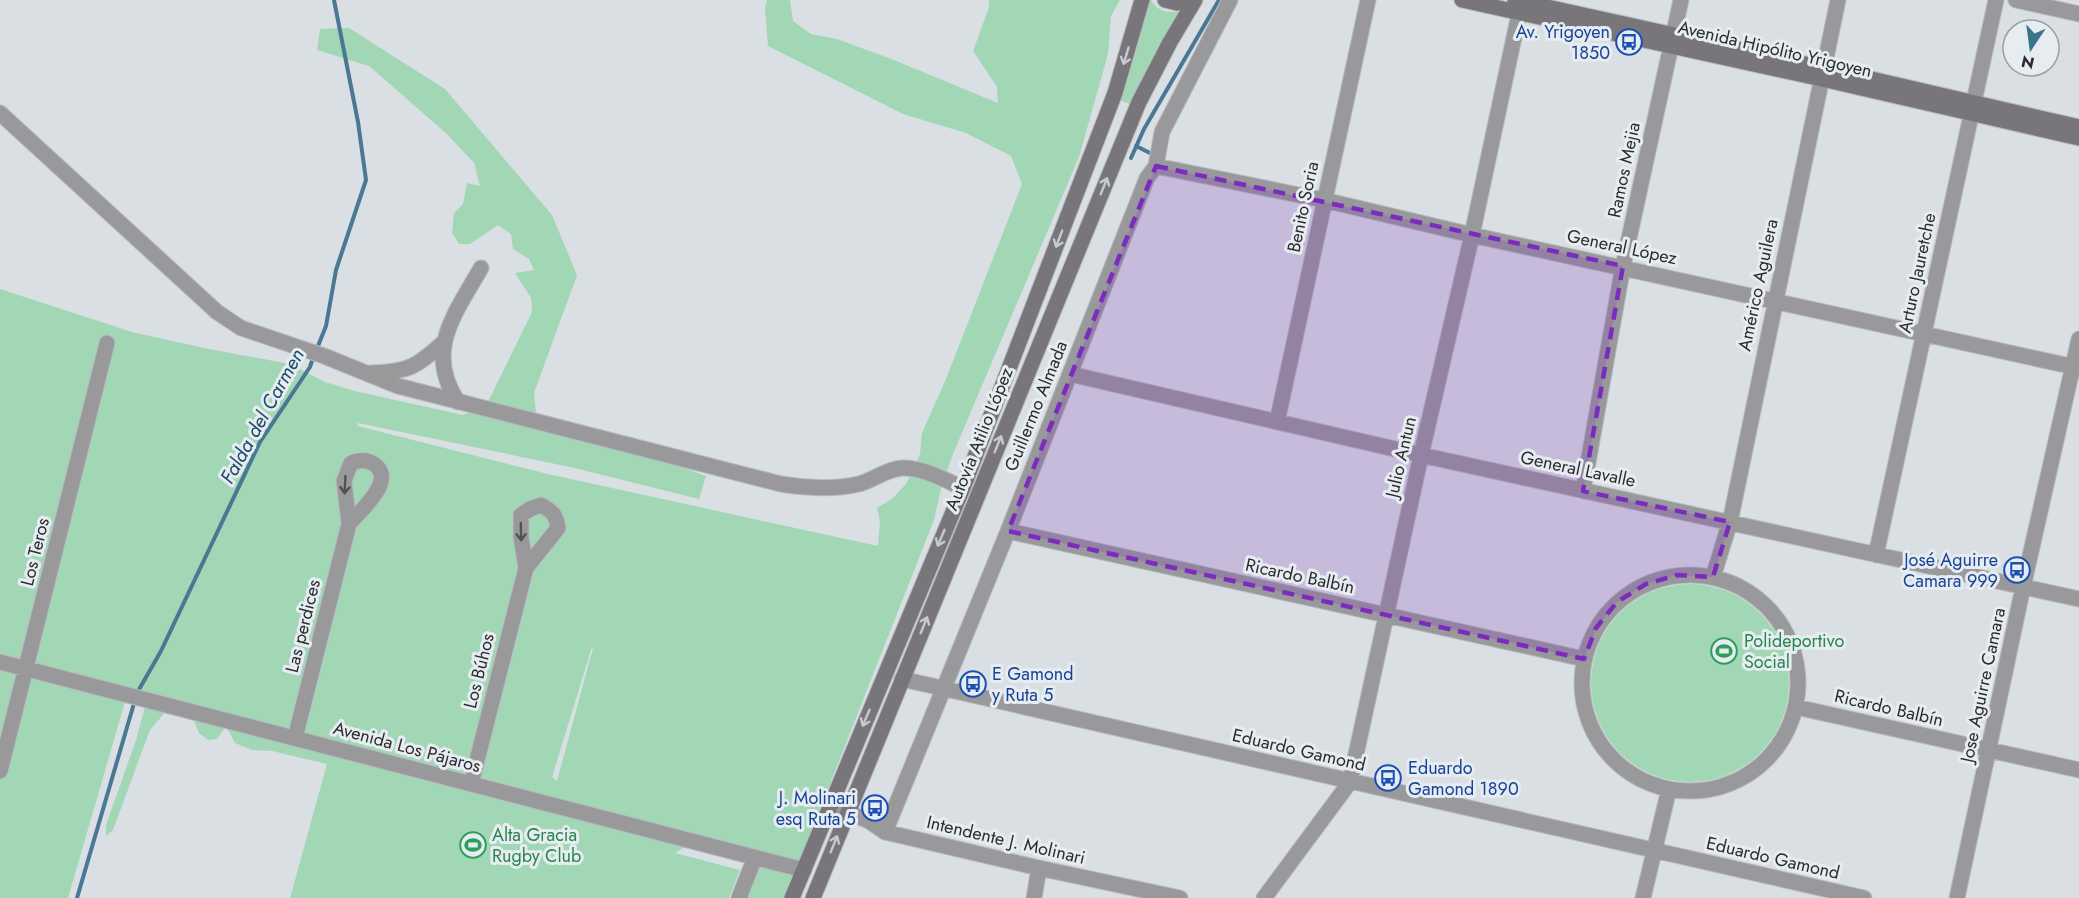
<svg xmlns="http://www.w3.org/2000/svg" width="2079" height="898" font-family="Jost,sans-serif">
	<rect width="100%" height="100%" fill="#dadfe4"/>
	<path fill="#a2d7b6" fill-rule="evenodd" d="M767 0H790L793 21 811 34 837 39 894 60 998 103 997 87 973 51 989 7V0H1120L1111 16 1108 54 1079 157 953 454 942 485 934 520 785 898H744L760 853 694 834 683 848 675 853 740 870 729 898H290L327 764 272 751 252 750 235 743 226 726 217 739 208 740 199 733 193 718 168 709 150 730 113 830 106 836V825L136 740 145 707 127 695 68 898H0V289L132 332 209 349 290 364 325 382 355 391 463 415 487 404 532 312 531 298 515 273 534 270 529 259 513 249 511 234 498 225 470 244H459L452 233 454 213 463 204 467 183 480 186 474 163 447 134 369 66 317 50 320 29 349 28 445 89 552 215 577 275 534 393 536 413 706 476 699 499 570 467 358 423V426L548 474 878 546 880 521 877 508 893 498 906 484 920 454 922 433 946 379 1022 184 1011 156 966 133 903 114 768 46 765 8ZM592 647 593 648 557 781 552 777Z
		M1147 0H1151C1158 12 1168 13 1181 11L1132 105 1120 100 1131 68Z
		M1591 683a99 99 0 1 1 198 0a99 99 0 1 1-198 0Z"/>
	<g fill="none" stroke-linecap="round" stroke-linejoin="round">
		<path stroke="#4a7894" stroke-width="4" d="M1136 146 1152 154
			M1131 158 1144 129 1219 0
			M316 351 326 326 336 270 366 180 358 122 334 0
			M137 693 161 651 260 442 310 367 313 358
			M77 898 135 700"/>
		<g stroke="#b7bbc0" stroke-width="17">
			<path id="minor" d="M2016 0 2079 14
				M0 113 217 312 241 328 324 356 398 386 781 484C806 488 833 490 859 484 874 480 886 469 902 468 922 467 945 480 963 488
				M1156 166 1324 200 1472 235 2079 368
				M371 373C410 372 417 366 445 341
				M1070 374 1421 455 2079 599
				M458 402C424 351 455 314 481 268
				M1277 422 1368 0
				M1583 491 1623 266 1681 0
				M1008 531 1584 659
				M1876 555 1996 0
				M1582 683a108 108 0 1 1 216 0a108 108 0 1 1-216 0Z
				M1713 577 1730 522 1838 0
				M0 662 804 870
				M902 679 1864 898
				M1796 707 2079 770
				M295 738 349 524 344 481 351 463C360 460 365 459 374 464 397 480 361 510 349 524
				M0 771 107 343
				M471 784 526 568 521 537V515L530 509 541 505C552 511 556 514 558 528L526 568
				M830 805 869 821 885 832 1039 868 1180 898
				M885 832 1008 531 1147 178 1156 166 1162 132 1230 0
				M739 898 755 857
				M1034 898 1039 868
				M1264 898 1350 782 1421 455 1472 235 1522 0
				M1643 898 1669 789
				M1957 898 2023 587 2079 339"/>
		</g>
		<g stroke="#b7bbc0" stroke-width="17">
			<path id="secondary" d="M1165 0 1177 3 1191 0
				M1462 0 1822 79 2079 138
				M1515 0 1824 68 2079 127
				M792 898 963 488 1115 93 1142 0
				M813 898 1139 102 1170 42 1195 0"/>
		</g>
		<use href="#minor" stroke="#99989b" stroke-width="15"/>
		<use href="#secondary" stroke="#78767a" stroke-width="15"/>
	</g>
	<defs><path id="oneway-shaft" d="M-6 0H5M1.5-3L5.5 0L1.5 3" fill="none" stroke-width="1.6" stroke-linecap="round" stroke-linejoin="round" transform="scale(1.5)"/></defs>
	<g stroke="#c6c9cd">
		<use href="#oneway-shaft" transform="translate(1126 56) rotate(107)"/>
		<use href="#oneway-shaft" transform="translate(1104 186) rotate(-68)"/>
		<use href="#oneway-shaft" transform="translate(1059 239) rotate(111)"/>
		<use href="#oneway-shaft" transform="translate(998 444) rotate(-68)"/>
		<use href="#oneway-shaft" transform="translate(941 538) rotate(113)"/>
		<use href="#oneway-shaft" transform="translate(924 625) rotate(-68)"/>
		<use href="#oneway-shaft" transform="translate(866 718) rotate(113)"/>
		<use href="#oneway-shaft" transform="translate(834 844) rotate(-68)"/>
	</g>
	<g stroke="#515254">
		<use href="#oneway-shaft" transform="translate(345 485) rotate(93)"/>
		<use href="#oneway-shaft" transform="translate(521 532) rotate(89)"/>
	</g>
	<path fill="#7b2cbf" fill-opacity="0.2" stroke="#7b2cbf" stroke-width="4.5" stroke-dasharray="12 8" stroke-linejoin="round" d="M1156 166 1623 266 1583 491 1730 522 1713 577 1677 575 1646 584 1617 602 1596 628 1584 659 1008 531Z"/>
	<defs>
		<g id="bus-ring" transform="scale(1.35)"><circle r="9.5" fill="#e7ecf1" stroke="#1a4fb4" stroke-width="1.5"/><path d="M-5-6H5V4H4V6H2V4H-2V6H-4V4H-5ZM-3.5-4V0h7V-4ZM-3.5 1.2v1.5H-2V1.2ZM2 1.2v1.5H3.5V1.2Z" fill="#1a4fb4"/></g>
		<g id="stadium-ring" transform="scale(1.35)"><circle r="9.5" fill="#e7ecf1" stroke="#2e9e5b" stroke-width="1.5"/><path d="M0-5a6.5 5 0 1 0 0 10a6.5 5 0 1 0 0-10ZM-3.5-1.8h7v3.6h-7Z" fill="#2e9e5b"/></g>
	</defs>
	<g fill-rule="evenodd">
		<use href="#bus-ring" x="1629" y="42"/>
		<use href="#bus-ring" x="2017" y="570"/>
		<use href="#stadium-ring" x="1724" y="651"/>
		<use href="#bus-ring" x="973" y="684"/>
		<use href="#bus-ring" x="1388" y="778"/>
		<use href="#bus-ring" x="875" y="808"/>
		<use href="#stadium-ring" x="473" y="845"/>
	</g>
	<g text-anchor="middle" stroke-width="6" stroke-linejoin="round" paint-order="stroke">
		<g font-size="18" fill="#164399" stroke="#e7ecf1" text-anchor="end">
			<text x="1610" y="38">Av. Yrigoyen<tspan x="1610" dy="21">1850</tspan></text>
			<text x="1998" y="566">José Aguirre<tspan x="1998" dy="21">Camara 999</tspan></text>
			<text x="992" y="680" text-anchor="start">E Gamond<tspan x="992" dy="21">y Ruta 5</tspan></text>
			<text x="1408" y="774" text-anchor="start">Eduardo<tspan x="1408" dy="21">Gamond 1890</tspan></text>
			<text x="856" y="804">J. Molinari<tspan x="856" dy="21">esq Ruta 5</tspan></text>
		</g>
		<g font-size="18" fill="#2a2c2e" stroke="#e7ecf1">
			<text transform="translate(1775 49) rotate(13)" y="6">Avenida Hipólito Yrigoyen</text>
			<text transform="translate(1624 170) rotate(-78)" y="6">Ramos Mejia</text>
			<text transform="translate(1303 207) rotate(-78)" y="6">Benito Soria</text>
			<text transform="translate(1622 247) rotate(12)" y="6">General López</text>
			<text transform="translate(1917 273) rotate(-78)" y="6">Arturo Jauretche</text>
			<text transform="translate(1758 285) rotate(-78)" y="6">Américo Aguilera</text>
			<text transform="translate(1036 406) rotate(-68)" y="6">Guillermo Almada</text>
			<text transform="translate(979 439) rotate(-68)" y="6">Autovía Atilio López</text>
			<text transform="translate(1401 457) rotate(-77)" y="6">Julio Antun</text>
			<text transform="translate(1578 469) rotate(12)" y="6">General Lavalle</text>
			<text transform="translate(35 552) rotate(-76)" y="6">Los Teros</text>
			<text transform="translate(1300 576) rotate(12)" y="6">Ricardo Balbín</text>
			<text transform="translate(303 626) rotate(-76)" y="6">Las perdices</text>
			<text transform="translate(479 671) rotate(-76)" y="6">Los Búhos</text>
			<text transform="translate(1983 685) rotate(-78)" y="6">Jose Aguirre Camara</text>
			<text transform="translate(1889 708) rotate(13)" y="6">Ricardo Balbín</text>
			<text transform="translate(407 747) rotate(15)" y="6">Avenida Los Pájaros</text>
			<text transform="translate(1299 750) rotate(13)" y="6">Eduardo Gamond</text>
			<text transform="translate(1006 840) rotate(13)" y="6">Intendente J. Molinari</text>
			<text transform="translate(1773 858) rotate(13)" y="6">Eduardo Gamond</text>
		</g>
		<g font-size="18" fill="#27864d" stroke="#e7ecf1" text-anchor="start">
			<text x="1744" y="647">Polideportivo<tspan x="1744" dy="21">Social</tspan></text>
			<text x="492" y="841">Alta Gracia<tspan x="492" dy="21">Rugby Club</tspan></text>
		</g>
		<g font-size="20" font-style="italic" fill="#194d69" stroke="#e7ecf1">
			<text transform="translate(262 416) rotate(-61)" y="7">Falda del Carmen</text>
		</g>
	</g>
	<g transform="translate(2031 48) rotate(193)"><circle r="28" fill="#e7ecf1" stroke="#9b9fa3" stroke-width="1.5"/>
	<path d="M0-4.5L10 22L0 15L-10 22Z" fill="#38758c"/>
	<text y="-9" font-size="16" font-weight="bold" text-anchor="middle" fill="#2a2c2e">N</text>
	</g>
</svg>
